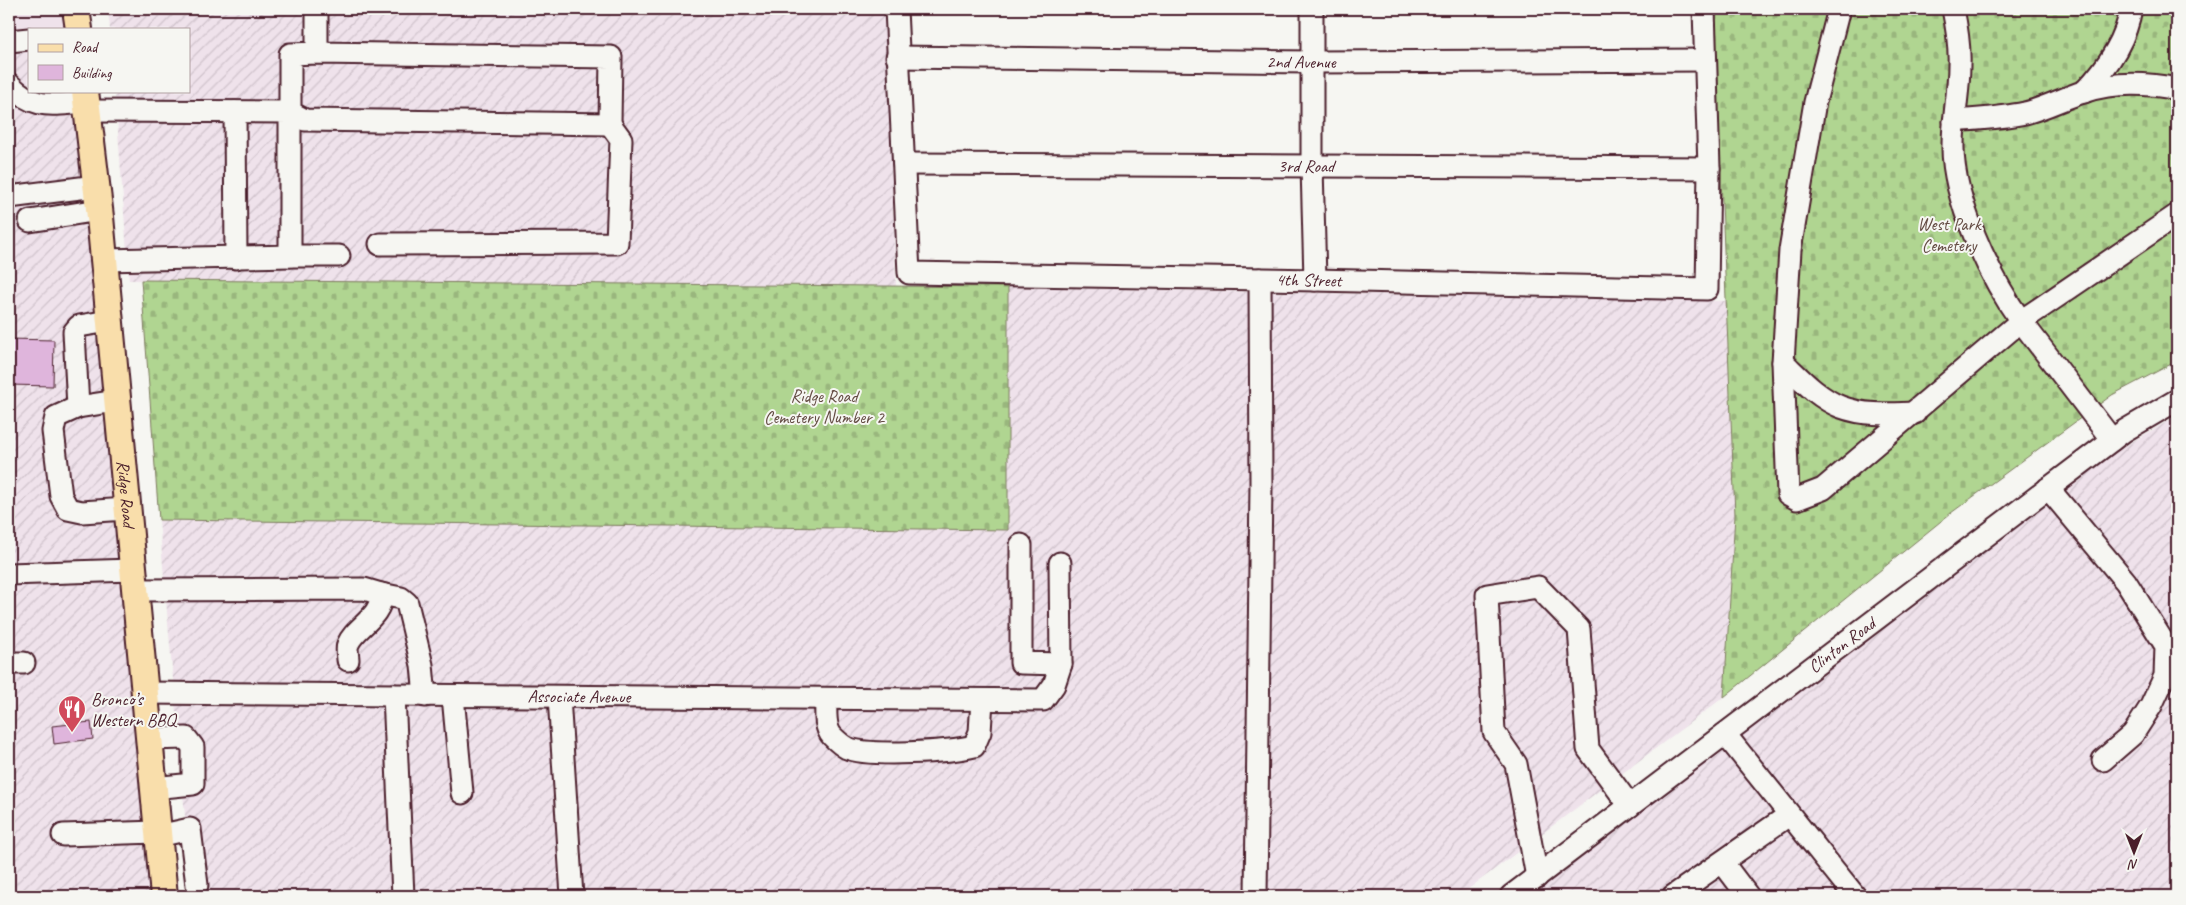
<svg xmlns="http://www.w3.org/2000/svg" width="2186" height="905" font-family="Caveat,sans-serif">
	<defs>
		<pattern id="industrial-furrows" width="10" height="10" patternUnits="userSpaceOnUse" patternTransform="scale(1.25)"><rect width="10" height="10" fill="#efe2eb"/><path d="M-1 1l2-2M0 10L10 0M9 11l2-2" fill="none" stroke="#cec1ca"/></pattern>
		<pattern id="cemetery-stones" width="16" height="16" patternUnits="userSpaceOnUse" patternTransform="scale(1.25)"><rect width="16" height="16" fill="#b0d591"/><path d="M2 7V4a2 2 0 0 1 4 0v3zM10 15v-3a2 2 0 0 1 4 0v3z" fill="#99b67d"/></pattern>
	</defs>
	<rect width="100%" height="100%" fill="#f6f6f2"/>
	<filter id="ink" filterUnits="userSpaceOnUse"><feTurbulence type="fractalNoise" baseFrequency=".02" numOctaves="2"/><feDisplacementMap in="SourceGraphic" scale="10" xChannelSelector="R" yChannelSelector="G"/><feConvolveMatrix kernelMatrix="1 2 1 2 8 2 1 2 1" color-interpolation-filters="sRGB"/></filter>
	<g filter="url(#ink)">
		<path fill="#efe2eb" d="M9 9H76L79 29H29L9 35Z"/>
		<path fill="url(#industrial-furrows)" d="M108 9H885L896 286 129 280 115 91H189V29H110Z
			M9 35H29V91H85L164 896H9Z
			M1008 287 1726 301 1735 515 1724 697 1459 896H192L159 520 1008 530Z
			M2177 416V896H1529L2125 446Z"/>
		<path fill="url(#cemetery-stones)" stroke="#7d7a5e" d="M1714 9H2177V361L2112 395 1951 513 1724 697 1735 515Z
			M141 280 1008 287V530L159 520Z"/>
		<path fill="#dfb5dc" stroke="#4a1f2b" d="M9 339 54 340 53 386 9 385Z
			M91 722 93 739 54 744 52 726Z"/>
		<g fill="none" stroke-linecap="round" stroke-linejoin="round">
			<g stroke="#4a1f2b" stroke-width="25">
				<g id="minor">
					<path id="s1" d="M896 9 909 273 1315 280 1707 289 1709 168 1704 9"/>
					<path d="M1312 9V166L1315 280"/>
					<path d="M1839 9 1815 102 1790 250 1783 362 1788 494 1797 499 1823 489 2021 321C1990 278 1952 198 1953 145 1953 118 1959 92 1959 65 1960 46 1957 28 1953 9"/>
					<path d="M9 41 29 39"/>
					<path d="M317 53 611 57 610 124 305 120 290 112V54L317 53V9"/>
					<path id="s2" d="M897 57 1312 62 1705 60"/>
					<path d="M9 84C36 111 51 104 87 102"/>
					<path d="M2084 92C2106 69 2126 41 2131 9"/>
					<path d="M88 111 290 112V256L104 260"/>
					<path d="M235 112 236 258"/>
					<path d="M1954 121C1978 119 2002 118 2025 113 2045 108 2064 98 2083 92 2113 82 2147 83 2177 89"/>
					<path id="s3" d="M904 164 1709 168"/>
					<path d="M9 197 96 186"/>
					<path d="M30 221 99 210"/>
					<path d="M380 244 617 243 621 139 610 124"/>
					<path d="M290 256H339"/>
					<path d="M1783 362C1800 378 1818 398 1841 407 1865 416 1890 414 1915 413"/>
					<path d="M116 401 78 407 56 417 53 431 61 496 68 509 82 512 126 509"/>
					<path d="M78 407 74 332 79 326 109 321"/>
					<path d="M2112 440 2021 321 2177 215"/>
					<path d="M2048 488 2126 582 2166 646 2165 676 2151 706 2133 734 2103 760"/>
					<path d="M1021 545V663L1061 664"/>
					<path d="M9 574 132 570"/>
					<path d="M134 590 364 589 381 594C383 616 354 628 348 644 346 648 348 656 348 660"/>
					<path d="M381 594 401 598 407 603 422 665 425 696"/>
					<path d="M9 663H24"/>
					<path id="s4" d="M143 693 1043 700 1054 685 1061 664 1060 563"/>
					<path d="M394 695 403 896"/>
					<path d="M453 696 462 793"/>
					<path d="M559 697 572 896"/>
					<path d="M826 699C826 711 824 727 832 736 836 740 843 746 847 748 869 757 950 752 974 746L980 732 982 700"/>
					<path d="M1725 734 1855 896"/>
					<path d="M148 739 186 738 193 747V784L153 788"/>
					<path d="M63 835 157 832"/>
					<path d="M158 836 190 829 197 885"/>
					<path d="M1723 863 1748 896"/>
					<path d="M1537 877 1516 764 1494 732 1487 595 1538 587 1579 629 1588 749 1630 806"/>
					<path d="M1256 896 1261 484 1260 279"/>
					<path id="s5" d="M1511 896 2124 431 2177 400"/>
					<path d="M1673 896 1789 815"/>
				</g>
			</g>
			<g stroke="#4a1f2b" stroke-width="30">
				<g id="major">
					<path d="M76 9 79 29"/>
					<path id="s6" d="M85 91 100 217 164 896"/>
				</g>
			</g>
			<use href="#minor" stroke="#f6f6f2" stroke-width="21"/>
			<use href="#major" stroke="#f9deab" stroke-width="26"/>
		</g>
	</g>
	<defs>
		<g id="restaurant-pin" transform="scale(1.4375)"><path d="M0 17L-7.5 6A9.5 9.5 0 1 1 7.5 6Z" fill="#d1495b" stroke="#f6f6f2"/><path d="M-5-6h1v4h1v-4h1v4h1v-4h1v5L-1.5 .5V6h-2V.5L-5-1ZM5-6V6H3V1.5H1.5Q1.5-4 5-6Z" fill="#fff"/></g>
	</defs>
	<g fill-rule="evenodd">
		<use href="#restaurant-pin" x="72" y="709"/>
	</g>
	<g text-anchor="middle" stroke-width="4" stroke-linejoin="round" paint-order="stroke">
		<g font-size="18" fill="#4a1f2b" stroke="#f6f6f2">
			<text dy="6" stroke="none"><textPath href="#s2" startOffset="404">2nd Avenue</textPath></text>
			<text dy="6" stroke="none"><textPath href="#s3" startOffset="402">3rd Road</textPath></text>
			<text dy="6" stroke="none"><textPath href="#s1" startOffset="664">4th Street</textPath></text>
			<text dy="6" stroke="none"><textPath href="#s6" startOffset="405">Ridge Road</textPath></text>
			<text dy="6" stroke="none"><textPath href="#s5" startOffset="415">Clinton Road</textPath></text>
			<text dy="6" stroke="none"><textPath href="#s4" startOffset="436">Associate Avenue</textPath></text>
		</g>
		<g font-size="18" fill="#644c44" stroke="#f6f6f2">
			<text x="1949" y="230">West Park<tspan x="1949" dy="21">Cemetery</tspan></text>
			<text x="824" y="402">Ridge Road<tspan x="824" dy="21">Cemetery Number 2</tspan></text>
		</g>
		<g font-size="18" fill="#4a1f2b" stroke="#f6f6f2" text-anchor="start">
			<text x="91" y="705">Bronco’s<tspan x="91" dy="21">Western BBQ</tspan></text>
		</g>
	</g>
	<rect width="2186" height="905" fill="none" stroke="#f6f6f2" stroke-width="30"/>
	<rect x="15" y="15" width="2156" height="875" fill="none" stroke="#4a1f2b" stroke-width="2" filter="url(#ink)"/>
	<rect x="28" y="28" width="162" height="65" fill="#f6f6f2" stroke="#b1a0a2"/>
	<rect x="38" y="44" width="25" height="8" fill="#f9deab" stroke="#b1a0a2"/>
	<text x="72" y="52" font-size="15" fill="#4a1f2b">Road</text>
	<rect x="38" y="65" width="25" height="15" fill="#dfb5dc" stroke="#b1a0a2"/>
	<text x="72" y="78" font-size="15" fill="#4a1f2b">Building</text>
	<g transform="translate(2134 852) rotate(180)" stroke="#f6f6f2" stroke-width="4" paint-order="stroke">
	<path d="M0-4L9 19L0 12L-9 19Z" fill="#4a1f2b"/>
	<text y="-8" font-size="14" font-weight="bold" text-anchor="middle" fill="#4a1f2b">N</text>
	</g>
</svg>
